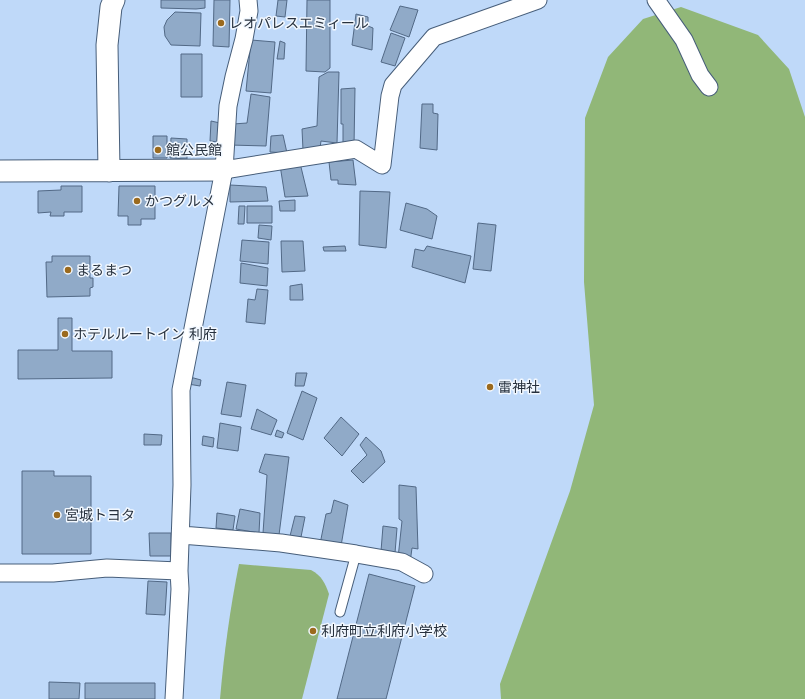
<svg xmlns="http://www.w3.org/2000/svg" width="805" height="699" font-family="Montserrat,'Noto Sans JP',sans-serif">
	<rect width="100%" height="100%" fill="#bfd9f9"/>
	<path fill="#90b378" d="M239 564 311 570C322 576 325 583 329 594L302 699H220C224 653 230 609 239 564Z"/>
	<path fill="#91b778" d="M681 7 758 35 789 69 805 117V699H501L500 684 570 491 594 405 584 282 585 118 608 57 643 19Z"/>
	<path fill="#90aac8" stroke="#526986" d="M161 0H205V8L196 9 161 8Z
		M214 0H230L229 47 213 46Z
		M278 0H287L285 17 276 16Z
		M307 0H330V68L325 72 306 71Z
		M400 6 418 10 409 37 390 30Z
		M175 12 201 13 200 46 171 45 165 36 164 27 167 20Z
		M356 14 368 17V26L373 28 372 50 352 45Z
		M391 33 405 38 395 66 381 62Z
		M251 40 275 42 271 93 246 91Z
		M280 41 285 43 284 59H277Z
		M181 54H202V97H181Z
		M328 72H339L337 143 321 141 320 148 303 150 302 129 317 126 319 77Z
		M355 88 354 146H343V124H341V89Z
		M251 94 270 97 266 146 230 145 233 124 247 123Z
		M422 104H433V113L438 114 437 150 420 148Z
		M211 121 220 123 218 142 210 141Z
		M283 135 287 153 270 152 271 136Z
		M153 136H167V158H153Z
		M171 138 187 139V159L170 158Z
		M353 160 356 185 338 184V180H331L329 162Z
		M300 163 308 196 285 197 280 165Z
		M230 185 266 187 268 201 230 202Z
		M61 186H82V212H64V216H50L51 212 38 213V191L61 190Z
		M119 186H155V219H141V225H128V216H118Z
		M360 191 390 192 386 248 359 245Z
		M295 200V211H280L279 201Z
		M406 203 427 209 437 216 432 239 400 230Z
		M239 206H245L244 224H238Z
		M247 206H272V223H247Z
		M478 223 496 225 491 271 473 269Z
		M259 225 272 226 271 240 258 238Z
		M242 240 269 242 268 264 240 261Z
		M281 241H303L305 271 282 272Z
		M345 246 346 251H324L323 247Z
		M427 246 471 256 465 283 412 267 415 249 424 251Z
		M52 256H90V278H93V287L90 288V296L47 297 46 262H52Z
		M241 263 268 268 267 286 240 283Z
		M302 284 303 300H290V286Z
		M257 289 268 290 265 324 246 322 248 299 255 300Z
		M58 318H72V351H112V378L18 379V350H58Z
		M296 373H307L304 386H295Z
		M190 377 201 380 200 386 188 384Z
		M227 382 246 385 241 417 221 414Z
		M302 391 317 398 303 440 287 433Z
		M257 409 277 420 271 435 251 429Z
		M341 417 359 434 342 456 324 438Z
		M220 423 241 427 238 451 217 448Z
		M277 430 284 433 282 438 275 436Z
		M144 434 162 435 161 445H144Z
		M203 436 214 438 213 447 202 445Z
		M366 437 381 451 385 462 363 483 351 471 367 455 360 445Z
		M265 454 289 457 279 535 263 533 267 475 259 472Z
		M22 471H54V476H91V554H22Z
		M399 485 416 487 418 549 412 548 410 563 398 558 402 521 399 519Z
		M334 500 348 505 341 546 320 544 326 514 331 513Z
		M240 509 260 513 259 533 236 529Z
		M217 513 235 516 233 530 216 528Z
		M295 516 305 517 301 537 290 536Z
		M383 526 397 528 395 553 381 551Z
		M149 533H171V556H150Z
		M369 574 415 586 386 699H337Z
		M148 581 167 582 165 615 146 614Z
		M49 682 80 683 79 699H49Z
		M85 683H155V699H85Z"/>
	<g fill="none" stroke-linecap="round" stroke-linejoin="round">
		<g stroke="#475e7a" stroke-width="11">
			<path id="service" d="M340 612 356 554"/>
		</g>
		<g stroke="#475e7a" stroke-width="19">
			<path id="minor" d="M656 0 684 40 700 75 709 87
				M224 170 356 149 382 165 390 96 393 85 434 37 538 0
				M181 535 281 543 356 554 402 562 424 574
				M0 573H53L107 568 179 571
				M174 699 180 589 179 571 182 485 181 390 224 170 228 106 234 77 244 39 249 11 248 0"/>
		</g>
		<g stroke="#475e7a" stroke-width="23">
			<path id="tertiary" d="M0 171 224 170
				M109 171 107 45 111 7 114 0"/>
		</g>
		<use href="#service" stroke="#fff" stroke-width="9"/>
		<use href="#minor" stroke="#fff" stroke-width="17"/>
		<use href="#tertiary" stroke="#fff" stroke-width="21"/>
	</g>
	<g fill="#9b6a1e" stroke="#f2f8ff" stroke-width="1.5">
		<circle cx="221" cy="23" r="4"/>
		<circle cx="158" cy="150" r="4"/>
		<circle cx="137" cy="201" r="4"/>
		<circle cx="68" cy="270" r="4"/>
		<circle cx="65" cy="334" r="4"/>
		<circle cx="490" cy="387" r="4"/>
		<circle cx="57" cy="515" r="4"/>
		<circle cx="313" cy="631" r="4"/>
	</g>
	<g text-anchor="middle" stroke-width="3" stroke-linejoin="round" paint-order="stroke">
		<g font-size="14" fill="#27313e" stroke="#f2f8ff" text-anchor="start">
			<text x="229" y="28">レオパレスエミィール</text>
			<text x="166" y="155">館公民館</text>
			<text x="145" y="206">かつグルメ</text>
			<text x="76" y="275">まるまつ</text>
			<text x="73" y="339">ホテルルートイン 利府</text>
			<text x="498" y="392">雷神社</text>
			<text x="65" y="520">宮城トヨタ</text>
			<text x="321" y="636">利府町立利府小学校</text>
		</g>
	</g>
</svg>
